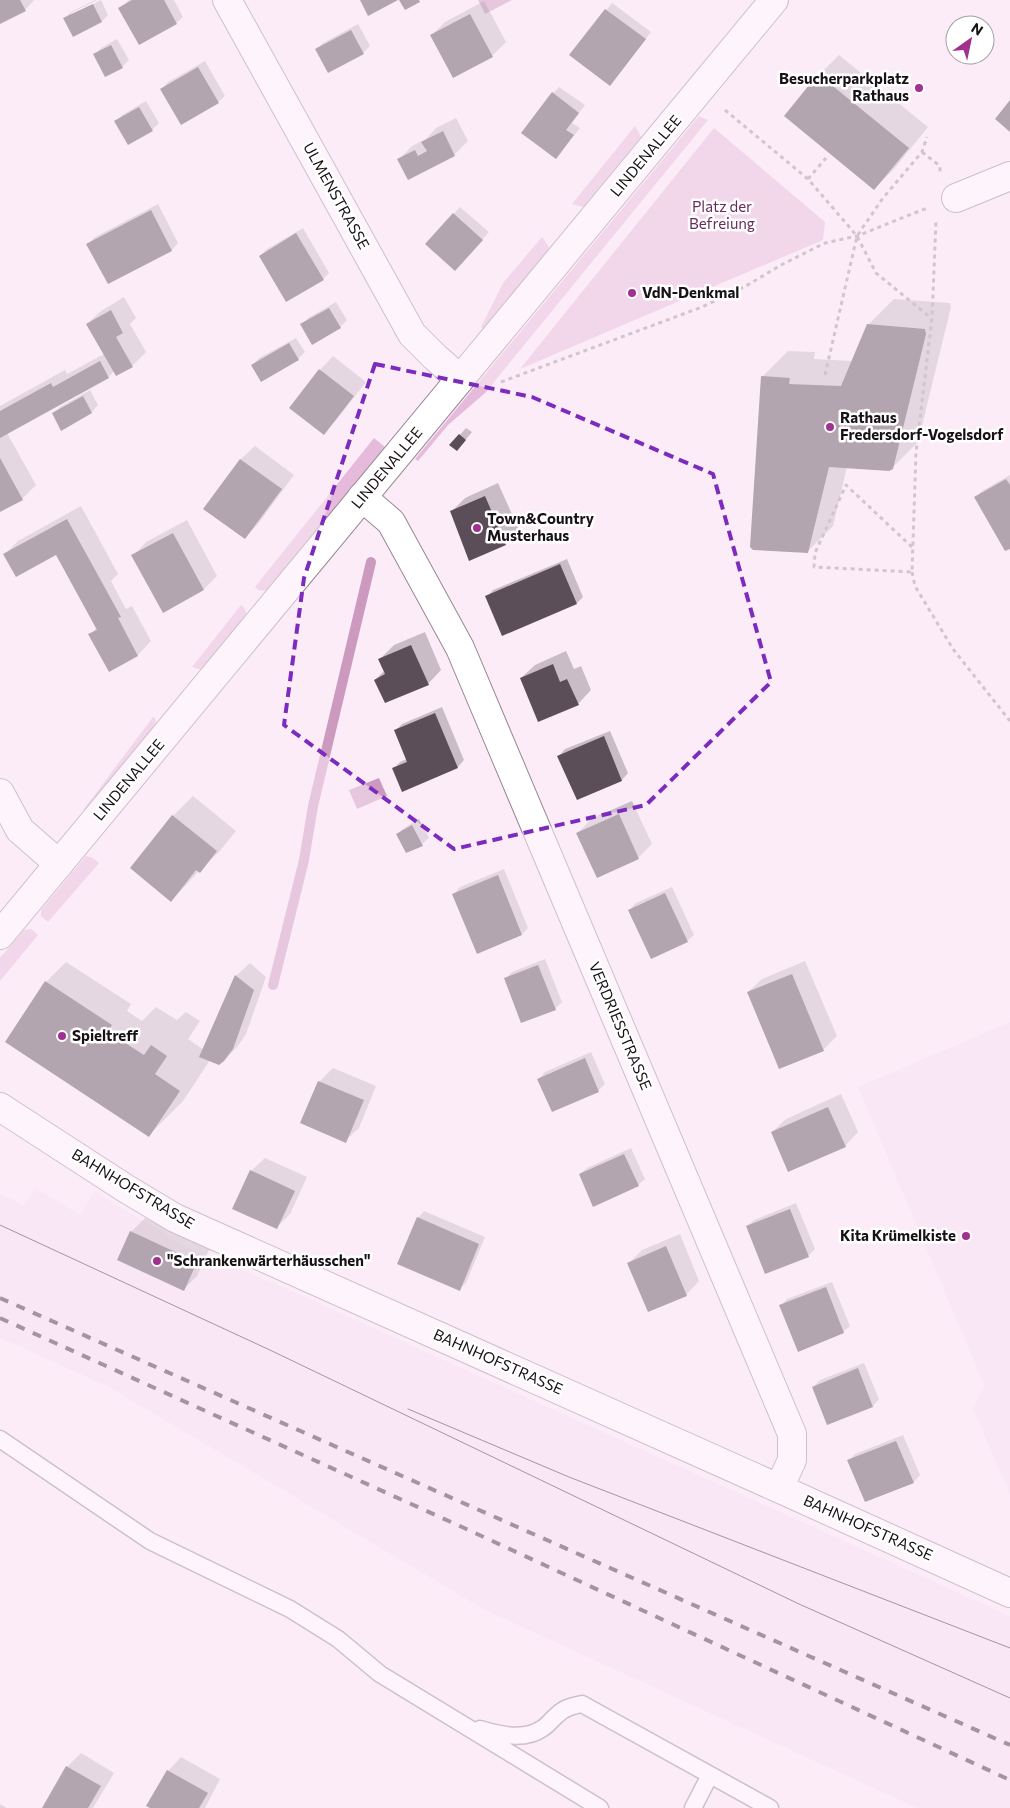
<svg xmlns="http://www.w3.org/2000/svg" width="1010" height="1808" font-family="Commissioner,sans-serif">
	<rect width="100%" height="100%" fill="#fcecf8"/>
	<path fill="#f7e0f1" d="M1010 1022V1495L973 1409 984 1385 858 1087Z
		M35 1187 80 1215 94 1191 186 1247 287 1289 1010 1616V1808H917L485 1610 109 1387 0 1338V1194L24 1205Z"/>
	<path fill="#e6bada" d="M699 116 708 120 485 393 448 425 418 461 415 459Z
		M635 126 641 137 583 207 572 204Z
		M714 128 825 222 823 240 520 369Z
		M542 237 550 249 483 329 481 327 503 283Z
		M374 438 385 447 267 591 258 590 255 587Z
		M241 605 244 607 247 615 202 670 192 667Z
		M153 717 155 718 156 726 86 811 84 809Z
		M86 856 93 858 99 863 48 922 41 916V910Z
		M31 929 38 935 0 981V958L24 930Z"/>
	<path fill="#cc99bf" d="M478 0H512L485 14Z
		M379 778 387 796 357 809 349 790Z"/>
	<path fill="#0003" d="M0 0H34L25 10 0 23Z
		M95 0H97L71 13V16L101 0 108 15 102 21 64 19 71 12Z
		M129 0H174L183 17 176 23 120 8Z
		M484 1 506 42 492 56 453 76 432 35 445 22Z
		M612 3 651 32 610 85 571 55Z
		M358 24 370 46 363 53 316 49 323 43Z
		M117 39 129 60 122 67 106 76 94 55 101 48Z
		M839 55 928 127 894 169 874 189 786 116 819 75Z
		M205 61 225 96 218 102 162 89 168 82Z
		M559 87 585 105 572 123 580 128 556 158 553 93Z
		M146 101 159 123 152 130 116 122 122 115Z
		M456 118 468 141 454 155 399 159 412 146 426 139 436 128Z
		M158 204 178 243 172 250 109 283 88 244 95 237Z
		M460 207 489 232 462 263 426 244Z
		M303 228 329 273 323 279 260 256 267 249Z
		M124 297 136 318 130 324 146 352 132 366 114 371 109 377 7 433 36 485 22 499 0 510V406L65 370 67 374 104 354 87 324 101 311Z
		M894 299 950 303 951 307 918 442 892 468 847 467 833 526 807 552 762 377 788 351 815 352 814 359 853 361 868 325Z
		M336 302 347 320 340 327 302 325 308 318Z
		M296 338 305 352 298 359 253 365 259 358Z
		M333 356 366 382 337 419 324 433 320 370Z
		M90 390 98 405 92 412 61 429 53 414 60 407Z
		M466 428 472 432 463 443 451 445Z
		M255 446 294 475 258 524 245 537 205 508 241 459Z
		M1010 475V547L975 498 982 491Z
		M498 483 519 530 505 544 451 512 465 498Z
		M81 506 118 574 111 581 126 609 132 606 151 641 138 655 109 670 90 635 97 627 56 553 5 554 18 541Z
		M187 520 217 576 204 589 133 556 146 542Z
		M567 559 583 597 577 603 487 597 493 590Z
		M425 632 441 670 428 684 375 680 385 670 380 659 394 645Z
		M566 651 574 669 581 666 591 690 578 704 521 678 535 665Z
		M442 707 464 760 458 767 403 790 393 769 400 762 407 759 395 731 402 724Z
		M610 731 628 773 622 780 577 798 559 756 565 749Z
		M193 796 236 831 219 852 199 871 171 901 132 868 173 816Z
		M632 801 652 844 638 858 578 833 591 819Z
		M419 819 429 838 422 844 397 834 404 828Z
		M504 869 528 928 522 934 454 894 460 887Z
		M672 887 694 935 687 941 629 910 636 903Z
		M545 959 562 1002 555 1009 505 979 512 972Z
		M805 961 837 1036 823 1050 748 992 762 979Z
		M66 962 131 1004 127 1011 142 1021 156 1007 177 1020 186 1012 200 1021 188 1039 204 1050 236 976 250 963 266 977 246 1034 238 1046 224 1060H210L183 1101 149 1135 46 982Z
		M591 1052 605 1084 598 1091 553 1110 539 1079 545 1072Z
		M333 1068 376 1086 359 1128 345 1141 319 1082Z
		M841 1094 858 1132 845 1146 772 1132 786 1119Z
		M631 1148 645 1179 638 1185 580 1174 587 1168Z
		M265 1158 307 1177 290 1214 277 1227 251 1171Z
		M796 1203 815 1249 808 1256 747 1226 754 1220Z
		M424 1211 485 1237 466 1283 459 1289 418 1218Z
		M145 1218 210 1248 197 1276 184 1289 131 1232Z
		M680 1234 699 1281 686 1295 629 1263 642 1250Z
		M832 1282 850 1326 843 1332 781 1306 787 1299Z
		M864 1363 879 1399 873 1406 828 1423 813 1387 820 1380Z
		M903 1435 920 1475 914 1482 866 1501 849 1461 855 1454Z
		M81 1753 114 1773 93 1808H44L67 1767Z
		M181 1757 220 1779 205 1808H152L168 1771Z
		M0 1804 7 1808H0Z"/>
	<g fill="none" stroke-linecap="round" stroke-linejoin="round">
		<path stroke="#cc99bf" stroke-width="10" d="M273 985 304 860 313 806 371 562"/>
	</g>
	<path fill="#5b4e58" d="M0 0H20L26 11 0 24Z
		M132 0H164L177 24 139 45 118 8Z
		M360 0H398L368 16Z
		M399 0H419L420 2 405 10Z
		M93 4 102 22 73 37 63 18Z
		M605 9 646 39 610 86 569 55Z
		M470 14 493 57 453 78 430 35Z
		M351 30 364 54 328 73 315 49Z
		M111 45 123 68 105 77 93 54Z
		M198 67 219 103 181 125 160 89Z
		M818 74 909 148 874 190 784 116Z
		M552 92 579 113 566 130 574 135 556 159 521 133Z
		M1010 100V132L995 119Z
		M139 107 153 131 128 145 114 121Z
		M443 131 455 156 408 180 397 159 415 150 418 156 427 151 421 142Z
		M151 210 172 251 108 284 86 244Z
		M453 213 483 240 455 271 425 244Z
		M296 233 324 280 286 302 259 256Z
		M329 308 341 328 312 345 300 324Z
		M111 310 123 333 116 337 133 367 116 376 86 324Z
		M867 324 925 329 926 334 893 469 889 471 829 467 808 553 753 550 750 547 761 376 790 378 789 384 841 386Z
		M289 343 299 360 261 382 251 365Z
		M100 361 109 378 0 438V411L51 383 53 387Z
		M319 369 354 396 324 435 289 408Z
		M83 396 92 413 61 431 52 413Z
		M459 434 466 440 457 451 449 445Z
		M0 458 23 500 0 512Z
		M240 459 282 489 245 539 203 509Z
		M1006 479 1010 485V549L1005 551 974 497Z
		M485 496 506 545 469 561 450 511Z
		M67 519 121 617 118 618 138 656 109 672 88 634 97 630 56 555 16 577 3 554Z
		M173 533 204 590 163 613 131 555Z
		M560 564 577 604 502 636 485 596Z
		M411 645 429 685 385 703 374 680 385 674 378 659Z
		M553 664 560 682 567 679 579 705 538 722 520 678Z
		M435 713 458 768 402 792 392 768 407 762 394 730Z
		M604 736 622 781 577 800 557 756Z
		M619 814 639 859 597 878 576 833Z
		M172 815 217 851 200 873 196 870 171 902 130 868Z
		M412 825 423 846 406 853 396 834Z
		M498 875 522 935 477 954 452 894Z
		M665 893 688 942 651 959 628 910Z
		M538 965 556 1010 521 1023 504 978Z
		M792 974 824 1051 779 1069 747 992Z
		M235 975 254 990 233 1049 224 1061 219 1065 199 1057Z
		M45 981 112 1025 108 1032 144 1055 151 1045 167 1056 155 1074 180 1091 149 1137 5 1042Z
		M585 1058 599 1092 552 1112 537 1079Z
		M318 1081 364 1100 346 1143 300 1123Z
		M828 1107 846 1147 788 1172 771 1132Z
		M624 1154 639 1186 593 1207 579 1174Z
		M250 1170 295 1191 277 1229 232 1209Z
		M790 1209 809 1257 765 1274 746 1226Z
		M417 1217 479 1244 460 1291 397 1264Z
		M130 1231 197 1262 184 1291 117 1260Z
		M666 1246 687 1296 648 1312 627 1263Z
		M826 1287 844 1333 798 1352 779 1305Z
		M858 1368 873 1407 827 1425 812 1387Z
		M896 1441 914 1483 865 1502 847 1460Z
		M66 1766 101 1786 88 1808H42Z
		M167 1770 208 1793 199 1808H150L146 1806Z"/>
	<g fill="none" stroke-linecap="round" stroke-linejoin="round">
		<g stroke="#978893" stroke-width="19">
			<path id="service" d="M0 1439 150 1541 290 1609 338 1639 380 1674 600 1808
				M480 1729C500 1735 525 1741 543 1728 548 1725 552 1719 557 1715 564 1708 572 1706 582 1704L770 1808
				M693 1808 710 1775"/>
		</g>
		<g stroke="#978893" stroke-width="30">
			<path id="minor" d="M227 0 412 334 435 357 460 379
				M956 198 1010 176
				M362 497 391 522 460 648 792 1434V1460L779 1488
				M0 793 20 830 59 864
				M0 1107 125 1188 175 1218 787 1492 1010 1593"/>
		</g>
		<g stroke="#978893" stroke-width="30">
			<path id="tertiary" d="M0 935 774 0"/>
		</g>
		<path stroke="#a0949c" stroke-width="3" stroke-dasharray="4 4" stroke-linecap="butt" d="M725 110 808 179 857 236 876 273 931 318
			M922 152 940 166V172
			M808 179 826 158
			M825 375 857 236 883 198 922 152 927 137
			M501 382 702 307 746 286 781 265 825 243 857 236 927 208
			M912 547 846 485 815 553 814 567 912 572 916 452 932 318 936 221
			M912 572 915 586 953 649 1010 721"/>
		<use href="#service" stroke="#fff" stroke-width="16"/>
		<use href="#minor" stroke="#fff" stroke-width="28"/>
		<use href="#tertiary" stroke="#fff" stroke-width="28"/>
		<path stroke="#342d32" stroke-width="1" d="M0 1225 272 1351 799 1604 1010 1698
			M408 1409 569 1477 1010 1648"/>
		<path stroke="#342d32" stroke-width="4" stroke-dasharray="9 9" stroke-linecap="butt" d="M0 1298 1010 1745
			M0 1318 462 1527 1010 1780"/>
	</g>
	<path d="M0 0H1010V1808H0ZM375 364 532 397 713 474 771 682 646 805 454 849 284 725 304 578Z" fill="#fcecf8" fill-opacity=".55" fill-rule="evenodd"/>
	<path fill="none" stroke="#7b2cbf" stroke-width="4" stroke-dasharray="10 6" stroke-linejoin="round" d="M375 364 532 397 713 474 771 682 646 805 454 849 284 725 304 578Z"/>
	<g fill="#a1318e" stroke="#fff" stroke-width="2">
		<circle cx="919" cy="88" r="5"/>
		<circle cx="632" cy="293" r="5"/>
		<circle cx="830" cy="427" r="5"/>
		<circle cx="477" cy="528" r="5"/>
		<circle cx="62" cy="1036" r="5"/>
		<circle cx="966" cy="1236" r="5"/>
		<circle cx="157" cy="1261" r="5"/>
	</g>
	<g text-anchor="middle" stroke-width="5" stroke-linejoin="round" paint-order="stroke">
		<g font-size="15" font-weight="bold" fill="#181216" stroke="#fff" text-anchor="start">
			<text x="909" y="84" text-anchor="end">Besucherparkplatz<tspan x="909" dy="17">Rathaus</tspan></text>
			<text x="642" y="298">VdN-Denkmal</text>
			<text x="840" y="423">Rathaus<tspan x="840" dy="17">Fredersdorf-Vogelsdorf</tspan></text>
			<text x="487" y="524">Town&amp;Country<tspan x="487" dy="17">Musterhaus</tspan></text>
			<text x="72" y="1041">Spieltreff</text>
			<text x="956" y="1241" text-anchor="end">Kita Krümelkiste</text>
			<text x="167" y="1266">"Schrankenwärterhäusschen"</text>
		</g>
		<g font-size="15" fill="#181216" stroke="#fff">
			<text transform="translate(646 156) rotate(-50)" y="5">LINDENALLEE</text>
			<text transform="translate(336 196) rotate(61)" y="5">ULMENSTRASSE</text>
			<text transform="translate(387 468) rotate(-50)" y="5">LINDENALLEE</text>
			<text transform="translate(129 780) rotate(-50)" y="5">LINDENALLEE</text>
			<text transform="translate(620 1026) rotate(67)" y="5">VERDRIESSTRASSE</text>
			<text transform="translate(133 1189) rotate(31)" y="5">BAHNHOFSTRASSE</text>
			<text transform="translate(498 1362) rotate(24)" y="5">BAHNHOFSTRASSE</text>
			<text transform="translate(868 1528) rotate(24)" y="5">BAHNHOFSTRASSE</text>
		</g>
		<g font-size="15" fill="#692b5d" stroke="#fff">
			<text x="722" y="212">Platz der<tspan x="722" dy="17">Befreiung</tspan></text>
		</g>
	</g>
	<g transform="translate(970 40) rotate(33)"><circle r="24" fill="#ffffff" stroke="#a3a0a2"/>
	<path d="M0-4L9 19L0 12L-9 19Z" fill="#a1318e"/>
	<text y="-8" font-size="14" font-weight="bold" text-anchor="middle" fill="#181216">N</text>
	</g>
</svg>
